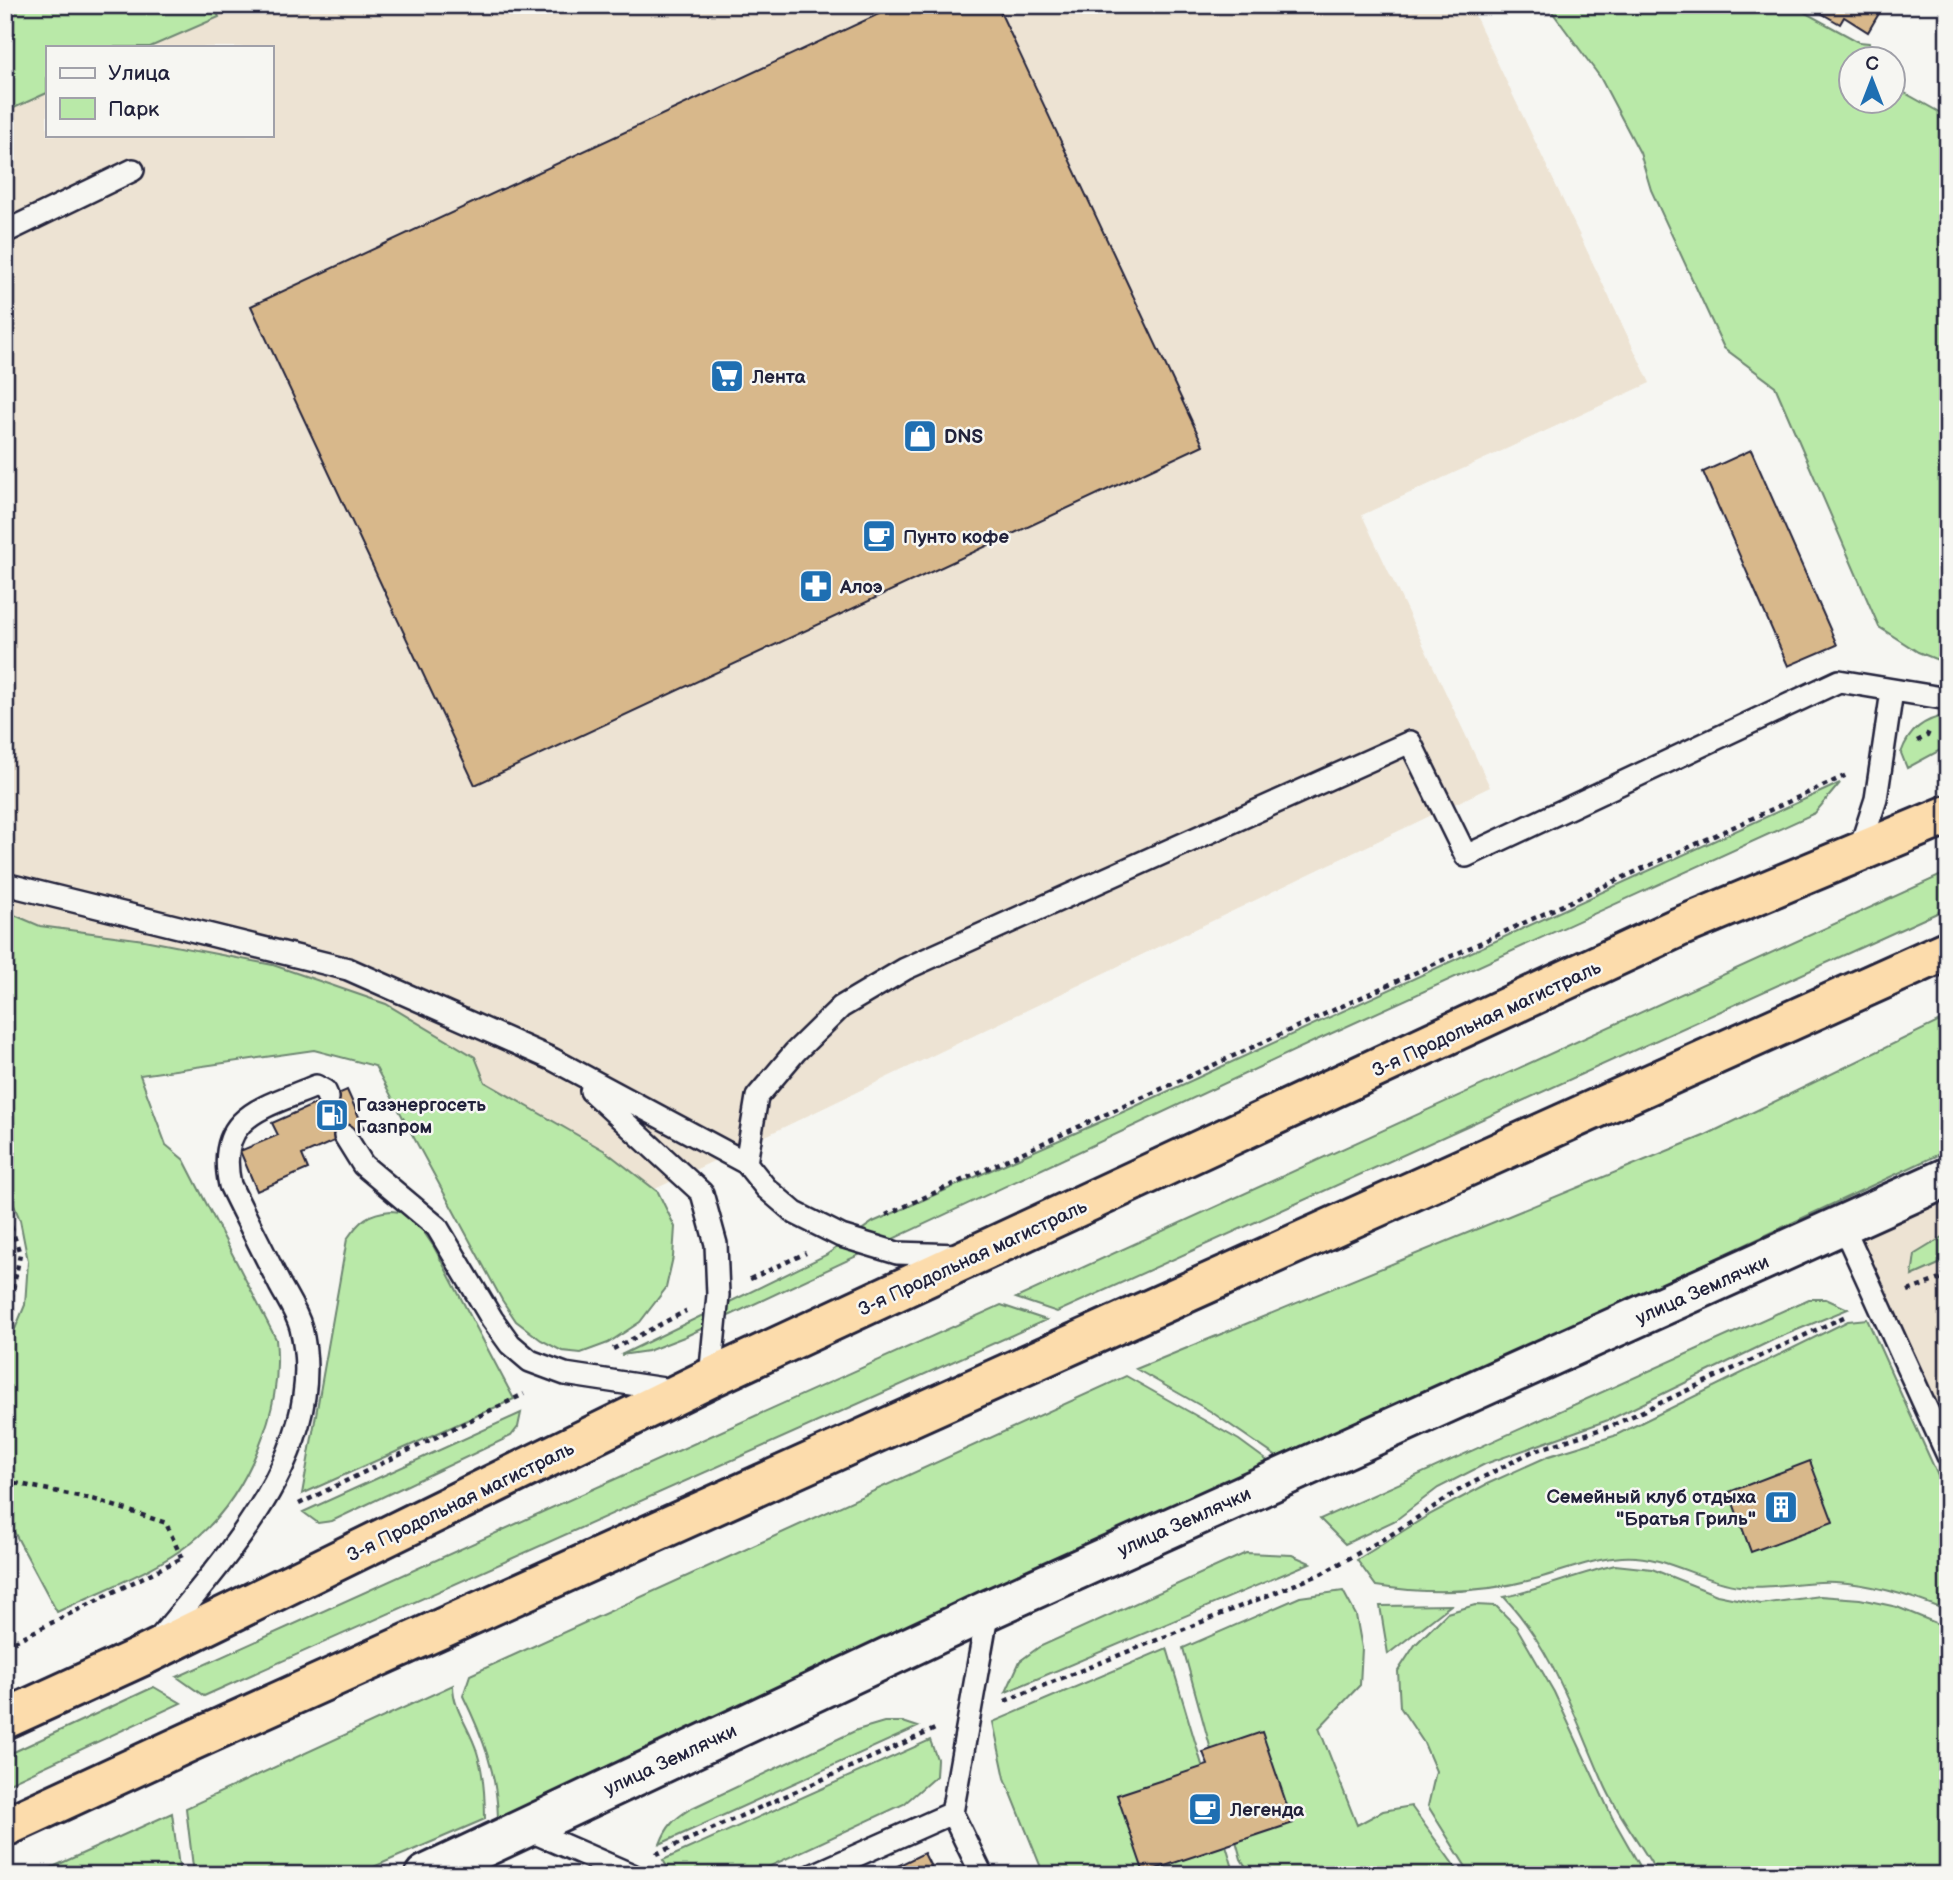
<svg xmlns="http://www.w3.org/2000/svg" width="1953" height="1880" font-family="'Balsamiq Sans',sans-serif">
	<rect width="100%" height="100%" fill="#f6f6f2"/>
	<filter id="ink" filterUnits="userSpaceOnUse"><feTurbulence type="fractalNoise" baseFrequency=".0143" numOctaves="2"/><feDisplacementMap in="SourceGraphic" scale="14" xChannelSelector="R" yChannelSelector="G"/><feConvolveMatrix kernelMatrix="1 2 1 2 8 2 1 2 1" color-interpolation-filters="sRGB"/></filter>
	<g filter="url(#ink)">
		<path fill="#ede3d3" fill-rule="evenodd" d="M5 5H1470L1650 383 1362 515 1490 787 485 1271 375 1066 314 1050 139 1075 5 1080ZM47 47H271V135H47Z
			M1948 1177V1456L1843 1226Z"/>
		<path fill="#b9e9a8" stroke="#6e8672" stroke-width="2" d="M5 5H214L219 17 150 47H47V93L5 112Z
			M1544 5H1791L1859 42 1869 43 1877 59 1852 60V102H1894V87L1948 117V664L1918 652 1879 627 1775 386 1724 348 1651 190 1640 153 1600 77 1550 9Z
			M1948 715V746L1907 768 1901 753C1909 730 1924 719 1948 715Z
			M1840 783 1815 813 1319 1039 684 1337 648 1351 621 1355 826 1255 873 1222 1123 1112Z
			M1948 872V908L1057 1312 1016 1298Z
			M5 911 40 926 144 940 273 965 386 1004 475 1057 485 1082 605 1151 658 1192 675 1227 673 1257 666 1288 640 1322 608 1343 581 1353 562 1351 541 1340 516 1321 502 1300 375 1066 314 1050 140 1075 166 1145 184 1160 276 1339C280 1379 273 1412 258 1449 216 1553 151 1567 57 1612L5 1515V1353L25 1305 28 1261 20 1220 5 1183Z
			M1948 1017V1150L1550 1336 1277 1457 1210 1411 1136 1369 1706 1135Z
			M391 1211 411 1213 434 1247 514 1399 302 1494 347 1239C360 1220 368 1213 391 1211Z
			M1948 1234V1260L1912 1276 1915 1254Z
			M1809 1299H1826L1848 1309 1775 1339 1611 1419 1485 1464 1438 1488 1396 1520 1345 1544 1320 1519Z
			M1001 1305 1046 1320 204 1696 177 1677Z
			M1867 1319 1948 1498V1611C1912 1596 1874 1584 1835 1582 1803 1580 1772 1590 1739 1586 1699 1581 1665 1554 1622 1557 1592 1559 1567 1570 1539 1578 1485 1593 1432 1595 1376 1586L1357 1560 1427 1516 1487 1484 1549 1456 1614 1436 1848 1321Z
			M1126 1376 1239 1440 1269 1462 498 1818C497 1773 483 1737 463 1696L470 1675Z
			M521 1413 518 1427 511 1436 332 1521 318 1523 303 1512Z
			M1246 1553 1292 1555 1310 1563 1006 1692 1020 1661 1039 1647Z
			M1615 1565 1652 1569 1717 1595 1761 1604 1820 1596 1860 1599 1897 1607 1948 1628V1875H1658C1642 1845 1619 1817 1605 1786 1576 1721 1554 1650 1504 1597 1542 1589 1577 1574 1615 1565Z
			M1343 1591 1356 1615 1362 1648 1360 1685 1319 1728 1357 1825 1383 1811 1411 1806 1461 1875H1251L1241 1859 1183 1648 1300 1597Z
			M1451 1605 1388 1654 1380 1606Z
			M1475 1605 1496 1606 1516 1626 1554 1692 1612 1817 1645 1875H1471L1428 1806 1436 1771 1424 1743 1400 1707 1398 1671 1415 1645 1447 1613Z
			M1167 1648 1235 1875H1044L1005 1778 993 1722Z
			M453 1685C453 1710 470 1728 477 1752 484 1774 485 1796 485 1819L355 1875H194L186 1808Z
			M154 1687 181 1703 5 1785V1756Z
			M884 1722H903L918 1727 660 1844C667 1826 674 1819 690 1809L857 1730Z
			M930 1740 937 1759 936 1776 904 1804 751 1875H672L663 1860Z
			M172 1813 180 1875H35Z"/>
		<path fill="#d8b88b" stroke="#22223b" stroke-width="2" d="M898 5H997L1203 445 475 785 251 306Z
			M1816 5H1884L1868 32 1844 17 1840 24 1814 9Z
			M1751 450 1837 645 1788 666 1703 472Z
			M347 1090 364 1128 302 1155 308 1169 257 1191 240 1151 278 1135 272 1123Z
			M1810 1461 1833 1522 1751 1552 1729 1492Z
			M1262 1732 1293 1823 1144 1873 1117 1795 1208 1765 1203 1752Z
			M924 1853 935 1875H879Z"/>
		<g fill="none" stroke-linecap="round" stroke-linejoin="round">
			<g stroke="#22223b" stroke-width="26">
				<path id="lane" d="M5 232 133 170
					M1861 845 1876 799 1892 691
					M5 884 348 969 552 1059 746 1163
					M591 1091 702 1193 716 1244 718 1295 710 1378
					M345 1136 363 1165 437 1227 492 1319 510 1344 530 1361 565 1374 677 1391
					M1843 1226 1948 1456
					M959 1255 897 1253 841 1236 795 1213 766 1188 746 1163 757 1097 795 1052 841 1007 905 969 1410 742 1466 856 1839 681 1948 699
					M158 1640C227 1555 330 1447 301 1328 297 1313 287 1298 280 1285 263 1251 246 1218 230 1185 215 1115 263 1108 316 1086L325 1091 328 1098
					M952 1813 982 1875
					M524 1828 632 1875
					M813 1875 952 1813 988 1610"/>
			</g>
			<g stroke="#22223b" stroke-width="44">
				<path id="secondary" d="M425 1875 988 1610 1948 1177"/>
			</g>
			<g stroke="#22223b" stroke-width="44">
				<path id="highway" d="M5 1719 147 1654 710 1378 1677 928 1948 815
					M5 1827 189 1742 1948 950"/>
			</g>
			<path stroke="#22223b" stroke-width="4.5" stroke-dasharray="5 5" stroke-linecap="butt" d="M1917 741 1927 736 1930 729
				M5 1207 20 1254 5 1331
				M886 1215 1849 774
				M750 1279 806 1253
				M1908 1291 1948 1276
				M613 1349 686 1311
				M5 1481 93 1499 166 1523 182 1559
				M299 1504 524 1394
				M5 1646 180 1559
				M1005 1701 1321 1574 1389 1536 1461 1489 1531 1452 1611 1426 1848 1315
				M656 1854 935 1729"/>
			<use href="#lane" stroke="#f6f6f2" stroke-width="21"/>
			<use href="#secondary" stroke="#f6f6f2" stroke-width="38"/>
			<use href="#highway" stroke="#fcdcac" stroke-width="38"/>
		</g>
	</g>
	<defs>
		<g id="supermarket-square" transform="scale(1.75)"><rect x="-9" y="-9" width="18" height="18" rx="4" fill="#1f6fb2" stroke="#f6f6f2"/><path d="M-6-5.5h2.5l.6 2H6L4.5 2H-2.5L-4.4-4H-6ZM-1.5 3.2a1.3 1.3 0 1 0 .1 0ZM3 3.2a1.3 1.3 0 1 0 .1 0Z" fill="#fff"/></g>
		<g id="shop-square" transform="scale(1.75)"><rect x="-9" y="-9" width="18" height="18" rx="4" fill="#1f6fb2" stroke="#f6f6f2"/><path d="M-5-2.5h2.3a2.7 3.5 0 0 1 5.4 0H5L5.5 6h-11ZM-1.5-2.5h3a1.5 2.3 0 0 0-3 0Z" fill="#fff"/></g>
		<g id="cafe-square" transform="scale(1.75)"><rect x="-9" y="-9" width="18" height="18" rx="4" fill="#1f6fb2" stroke="#f6f6f2"/><path d="M-5.5-4.5H6V0H3Q3 3.5 0 3.5H-2.5Q-5.5 3.5-5.5 0ZM3-3.2v2h1.7v-2ZM-6 4.5H4V6H-6Z" fill="#fff"/></g>
		<g id="pharmacy-square" transform="scale(1.75)"><rect x="-9" y="-9" width="18" height="18" rx="4" fill="#1f6fb2" stroke="#f6f6f2"/><path d="M-2-6h4v4h4v4h-4v4h-4v-4h-4v-4h4Z" fill="#fff"/></g>
		<g id="fuel-square" transform="scale(1.75)"><rect x="-9" y="-9" width="18" height="18" rx="4" fill="#1f6fb2" stroke="#f6f6f2"/><path d="M-5.5-6h7V0h2V4h1.3V-2.5L3-4.5l.8-.8L6-3V5H2.5V1h-1V6h-7ZM-4.2-4.7v3.2H.2V-4.7Z" fill="#fff"/></g>
		<g id="building-square" transform="scale(1.75)"><rect x="-9" y="-9" width="18" height="18" rx="4" fill="#1f6fb2" stroke="#f6f6f2"/><path d="M-4-6H4V6H1V3H-1V6H-4ZM-2.5-4.3h1.7v1.8h-1.7ZM.8-4.3h1.7v1.8H.8ZM-2.5-1h1.7V.8h-1.7ZM.8-1h1.7V.8H.8Z" fill="#fff"/></g>
	</defs>
	<g fill-rule="evenodd">
		<use href="#supermarket-square" x="727" y="376"/>
		<use href="#shop-square" x="920" y="436"/>
		<use href="#cafe-square" x="879" y="536"/>
		<use href="#pharmacy-square" x="816" y="586"/>
		<use href="#fuel-square" x="332" y="1115"/>
		<use href="#building-square" x="1781" y="1507"/>
		<use href="#cafe-square" x="1205" y="1809"/>
	</g>
	<g text-anchor="middle" stroke-width="5" stroke-linejoin="round" paint-order="stroke">
		<g font-size="19" font-weight="bold" fill="#22223b" stroke="#f6f6f2" text-anchor="start">
			<text x="752" y="383">Лента</text>
			<text x="944" y="443">DNS</text>
			<text x="903" y="543">Пунто кофе</text>
			<text x="840" y="593">Алоэ</text>
			<text x="356" y="1111">Газэнергосеть<tspan x="356" dy="22">Газпром</tspan></text>
			<text x="1756" y="1503" text-anchor="end">Семейный клуб отдыха<tspan x="1756" dy="22">"Братья Гриль"</tspan></text>
			<text x="1230" y="1816">Легенда</text>
		</g>
		<g font-size="19" fill="#22223b" stroke="#f6f6f2">
			<text transform="translate(1486 1018) rotate(-25)" y="7">3-я Продольная магистраль</text>
			<text transform="translate(972 1257) rotate(-25)" y="7">3-я Продольная магистраль</text>
			<text transform="translate(1702 1289) rotate(-24)" y="7">улица Землячки</text>
			<text transform="translate(460 1501) rotate(-26)" y="7">3-я Продольная магистраль</text>
			<text transform="translate(1184 1521) rotate(-24)" y="7">улица Землячки</text>
			<text transform="translate(670 1759) rotate(-25)" y="7">улица Землячки</text>
		</g>
	</g>
	<rect width="1953" height="1880" fill="none" stroke="#f6f6f2" stroke-width="28"/>
	<rect x="14" y="14" width="1925" height="1852" fill="none" stroke="#22223b" stroke-width="2.5" filter="url(#ink)"/>
	<rect x="46" y="46" width="228" height="91" fill="#f6f6f2" stroke="#a1a1a9" stroke-width="2"/>
	<rect x="60" y="68" width="35" height="10" fill="#f6f6f2" stroke="#a1a1a9" stroke-width="2"/>
	<text x="108" y="80" font-size="21" fill="#22223b">Улица</text>
	<rect x="60" y="98" width="35" height="21" fill="#b9e9a8" stroke="#a1a1a9" stroke-width="2"/>
	<text x="108" y="116" font-size="21" fill="#22223b">Парк</text>
	<g transform="translate(1872 80)"><circle r="33" fill="#f6f6f2" stroke="#a1a1a9" stroke-width="2"/>
	<path d="M0-5L12 26L0 18L-12 26Z" fill="#1f6fb2"/>
	<text y="-10" font-size="19" font-weight="bold" text-anchor="middle" fill="#22223b">С</text>
	</g>
</svg>
